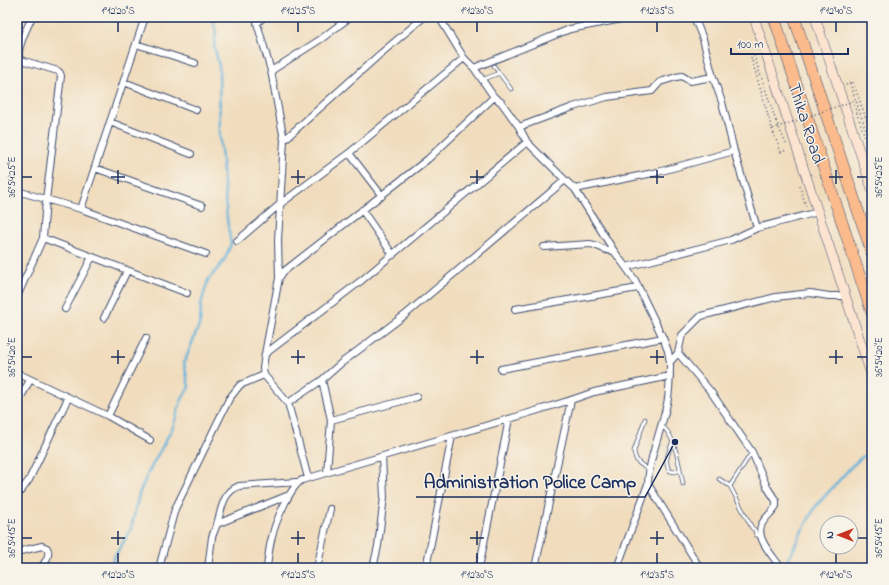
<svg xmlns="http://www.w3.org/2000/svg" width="889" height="585" font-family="'Indie Flower',sans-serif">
	<rect width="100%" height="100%" fill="#f7f3e8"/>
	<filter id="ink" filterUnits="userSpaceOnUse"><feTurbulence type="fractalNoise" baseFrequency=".025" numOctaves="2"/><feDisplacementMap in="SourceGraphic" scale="8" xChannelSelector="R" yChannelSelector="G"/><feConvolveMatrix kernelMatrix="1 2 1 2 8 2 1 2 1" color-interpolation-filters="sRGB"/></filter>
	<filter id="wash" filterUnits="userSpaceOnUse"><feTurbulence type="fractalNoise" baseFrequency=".012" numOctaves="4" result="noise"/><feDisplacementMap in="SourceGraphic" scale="16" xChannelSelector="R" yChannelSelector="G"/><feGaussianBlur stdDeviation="0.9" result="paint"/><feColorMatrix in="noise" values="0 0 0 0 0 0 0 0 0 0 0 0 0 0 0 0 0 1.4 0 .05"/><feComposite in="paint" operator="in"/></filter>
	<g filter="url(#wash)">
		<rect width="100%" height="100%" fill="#f1ddbe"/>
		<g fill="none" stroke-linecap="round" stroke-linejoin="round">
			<path stroke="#5eb1da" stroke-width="2.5" d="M786 564 802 531 816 506 852 466 861 458 872 451
				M108 568 131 529 139 494 148 473 173 427 181 401 189 387 184 363 200 323 201 304 208 280 224 261 231 244 227 219 220 137 219 66 214 45 216 32 212 17"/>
		</g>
	</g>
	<g filter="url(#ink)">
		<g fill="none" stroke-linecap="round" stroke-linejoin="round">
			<g stroke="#3b496c" stroke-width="4.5">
				<path id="lane" d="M494 66 499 73
					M482 80 499 73 511 89
					M645 419 634 451C635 462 640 464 649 470
					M661 426C675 432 680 470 683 484
					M672 443C669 452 663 462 670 471L675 472 680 470
					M719 479 730 486 752 528 755 530 756 535 761 536
					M730 486 752 452
					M871 568 872 567"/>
			</g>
			<g stroke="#3b496c" stroke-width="8">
				<path id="street" d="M264 17 257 23 271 71 284 140 278 240 279 278
					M439 17 464 58 474 68 494 97 501 102 519 127 527 142 565 180 575 189 614 251 635 280 663 338 668 351 670 362
					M136 44 195 63
					M474 68 570 29 627 18V17
					M271 71 321 39 350 17
					M124 82 196 110
					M110 122 191 154
					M519 127 573 107 607 97 652 91 660 82 676 77 682 76 690 81 713 77
					M284 140 379 55 424 17
					M349 153 382 196
					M95 168 202 206
					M575 189 658 172 734 151
					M17 191 81 209 206 254
					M81 209 145 17
					M362 210 393 255
					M757 228 818 212
					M43 238 187 293
					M237 241 279 205 349 153 464 58
					M544 247 590 244C599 245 605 252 614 251
					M626 267 731 240 757 228 734 151 722 102 713 77 703 39 694 17
					M17 297 43 238 46 200 61 76 60 73 58 71 21 60C14 52 28 26 32 17
					M65 309 92 257
					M515 309 638 288
					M104 318 127 271
					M678 353 711 392 752 452 767 487 776 501V506C772 513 763 519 761 526 756 540 775 558 781 568
					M265 354 362 280 527 142
					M501 369 663 338
					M17 373 108 416 150 440
					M288 403 322 380
					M17 404 30 380
					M108 416 146 338
					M331 420 417 397
					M327 472 331 420 322 380 340 364 405 315 565 180
					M308 478 288 403 264 375 263 368 265 354 279 278 283 272 428 159 494 97
					M648 484 700 568
					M17 494 21 491 29 480 68 398
					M217 524C222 509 222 493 239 486L297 482
					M17 552 42 546 47 548C51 555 45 562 41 568
					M159 568 175 509 229 399 240 385 264 375
					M208 568 212 537 217 524 289 495
					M267 568C268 558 269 547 272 537 275 523 290 487 302 480L519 416 571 400 594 392 670 376
					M317 568 330 509
					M373 568 378 546 384 497 382 457
					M426 568 452 436
					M479 568 509 419
					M535 568 571 400
					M617 568 648 484C649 458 660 434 666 408 670 394 670 377 670 362L678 353 682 335 701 316 776 297 810 293 829 296H846"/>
			</g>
			<g stroke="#3b496c" stroke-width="10">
				<path id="secondary" d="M754 17 872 377
					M815 17 872 189"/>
			</g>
			<g stroke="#3b496c" stroke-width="12">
				<path id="highway" d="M774 17 872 313
					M794 17 872 253"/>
			</g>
			<path stroke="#3b496c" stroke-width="1.5" stroke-dasharray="1 3" stroke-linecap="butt" d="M850 83 872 148
				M846 85 853 82 872 135
				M854 105 872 157
				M776 121 787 146
				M772 129 781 152 788 150
				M800 186 806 207"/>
			<use href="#lane" stroke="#fff" stroke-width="3"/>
			<use href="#street" stroke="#fff" stroke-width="6"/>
			<use href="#secondary" stroke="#fde4d1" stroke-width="9"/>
			<use href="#highway" stroke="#fbbb8c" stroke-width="11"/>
			<path stroke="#3b496c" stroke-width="1.5" stroke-dasharray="1 3" stroke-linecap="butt" d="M776 121 754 56 751 57 772 129 856 100"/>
		</g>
	</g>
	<path fill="none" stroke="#1b2f5e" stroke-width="1.5" d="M118 22V32M298 22V32M477 22V32M657 22V32M836 22V32M118 170V184M298 170V184M477 170V184M657 170V184M836 170V184M22 177H32M111 177H125M291 177H305M470 177H484M650 177H664M829 177H843M857 177H867M118 350V364M298 350V364M477 350V364M657 350V364M836 350V364M22 357H32M111 357H125M291 357H305M470 357H484M650 357H664M829 357H843M857 357H867M118 531V545M298 531V545M477 531V545M657 531V545M22 538H32M111 538H125M291 538H305M470 538H484M650 538H664M857 538H867M118 553V563M298 553V563M477 553V563M657 553V563M836 553V563"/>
	<g text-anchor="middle" stroke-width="3" stroke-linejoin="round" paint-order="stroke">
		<g font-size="18" fill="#1b2f5e" stroke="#f7f3e8">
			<text transform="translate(807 123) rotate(72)" y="6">Thika Road</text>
		</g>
	</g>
	<path fill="none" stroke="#1b2f5e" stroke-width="1.5" d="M675 442L645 497H416"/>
	<circle fill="#1b2f5e" stroke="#f7f3e8" stroke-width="1.5" cx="675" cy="442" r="4"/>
	<g font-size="19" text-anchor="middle" font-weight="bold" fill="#1b2f5e" stroke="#f7f3e8" stroke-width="3" stroke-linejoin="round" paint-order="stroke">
		<text x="530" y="488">Administration Police Camp</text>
	</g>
	<rect width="889" height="585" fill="none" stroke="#f7f3e8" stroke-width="44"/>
	<g transform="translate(839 535) rotate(270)"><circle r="19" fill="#f7f3e8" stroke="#9fa5b1"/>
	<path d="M0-3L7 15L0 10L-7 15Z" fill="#c8321e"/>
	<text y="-6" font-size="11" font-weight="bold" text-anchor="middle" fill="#1b2f5e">N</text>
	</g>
	<path d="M731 48v6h117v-6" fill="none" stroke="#1b2f5e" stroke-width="2"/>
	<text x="737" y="48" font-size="12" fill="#1b2f5e" stroke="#f7f3e8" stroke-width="3" paint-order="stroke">100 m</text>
	<rect x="22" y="22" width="845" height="541" fill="none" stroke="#1b2f5e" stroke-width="1.5"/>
	<g font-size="10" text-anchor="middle" fill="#1b2f5e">
		<text x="118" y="14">1°12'20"S</text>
		<text x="298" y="14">1°12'25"S</text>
		<text x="477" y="14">1°12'30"S</text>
		<text x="657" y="14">1°12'35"S</text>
		<text x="836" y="14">1°12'40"S</text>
		<text transform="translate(878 177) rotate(-90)" y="4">36°54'25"E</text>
		<text transform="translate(11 177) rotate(-90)" y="4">36°54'25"E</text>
		<text transform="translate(878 357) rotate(-90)" y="4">36°54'20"E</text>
		<text transform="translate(11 357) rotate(-90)" y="4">36°54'20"E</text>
		<text transform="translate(878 538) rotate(-90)" y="4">36°54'15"E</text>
		<text transform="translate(11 538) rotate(-90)" y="4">36°54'15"E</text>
		<text x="118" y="578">1°12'20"S</text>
		<text x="298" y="578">1°12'25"S</text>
		<text x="477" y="578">1°12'30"S</text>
		<text x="657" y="578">1°12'35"S</text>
		<text x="836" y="578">1°12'40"S</text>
	</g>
</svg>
